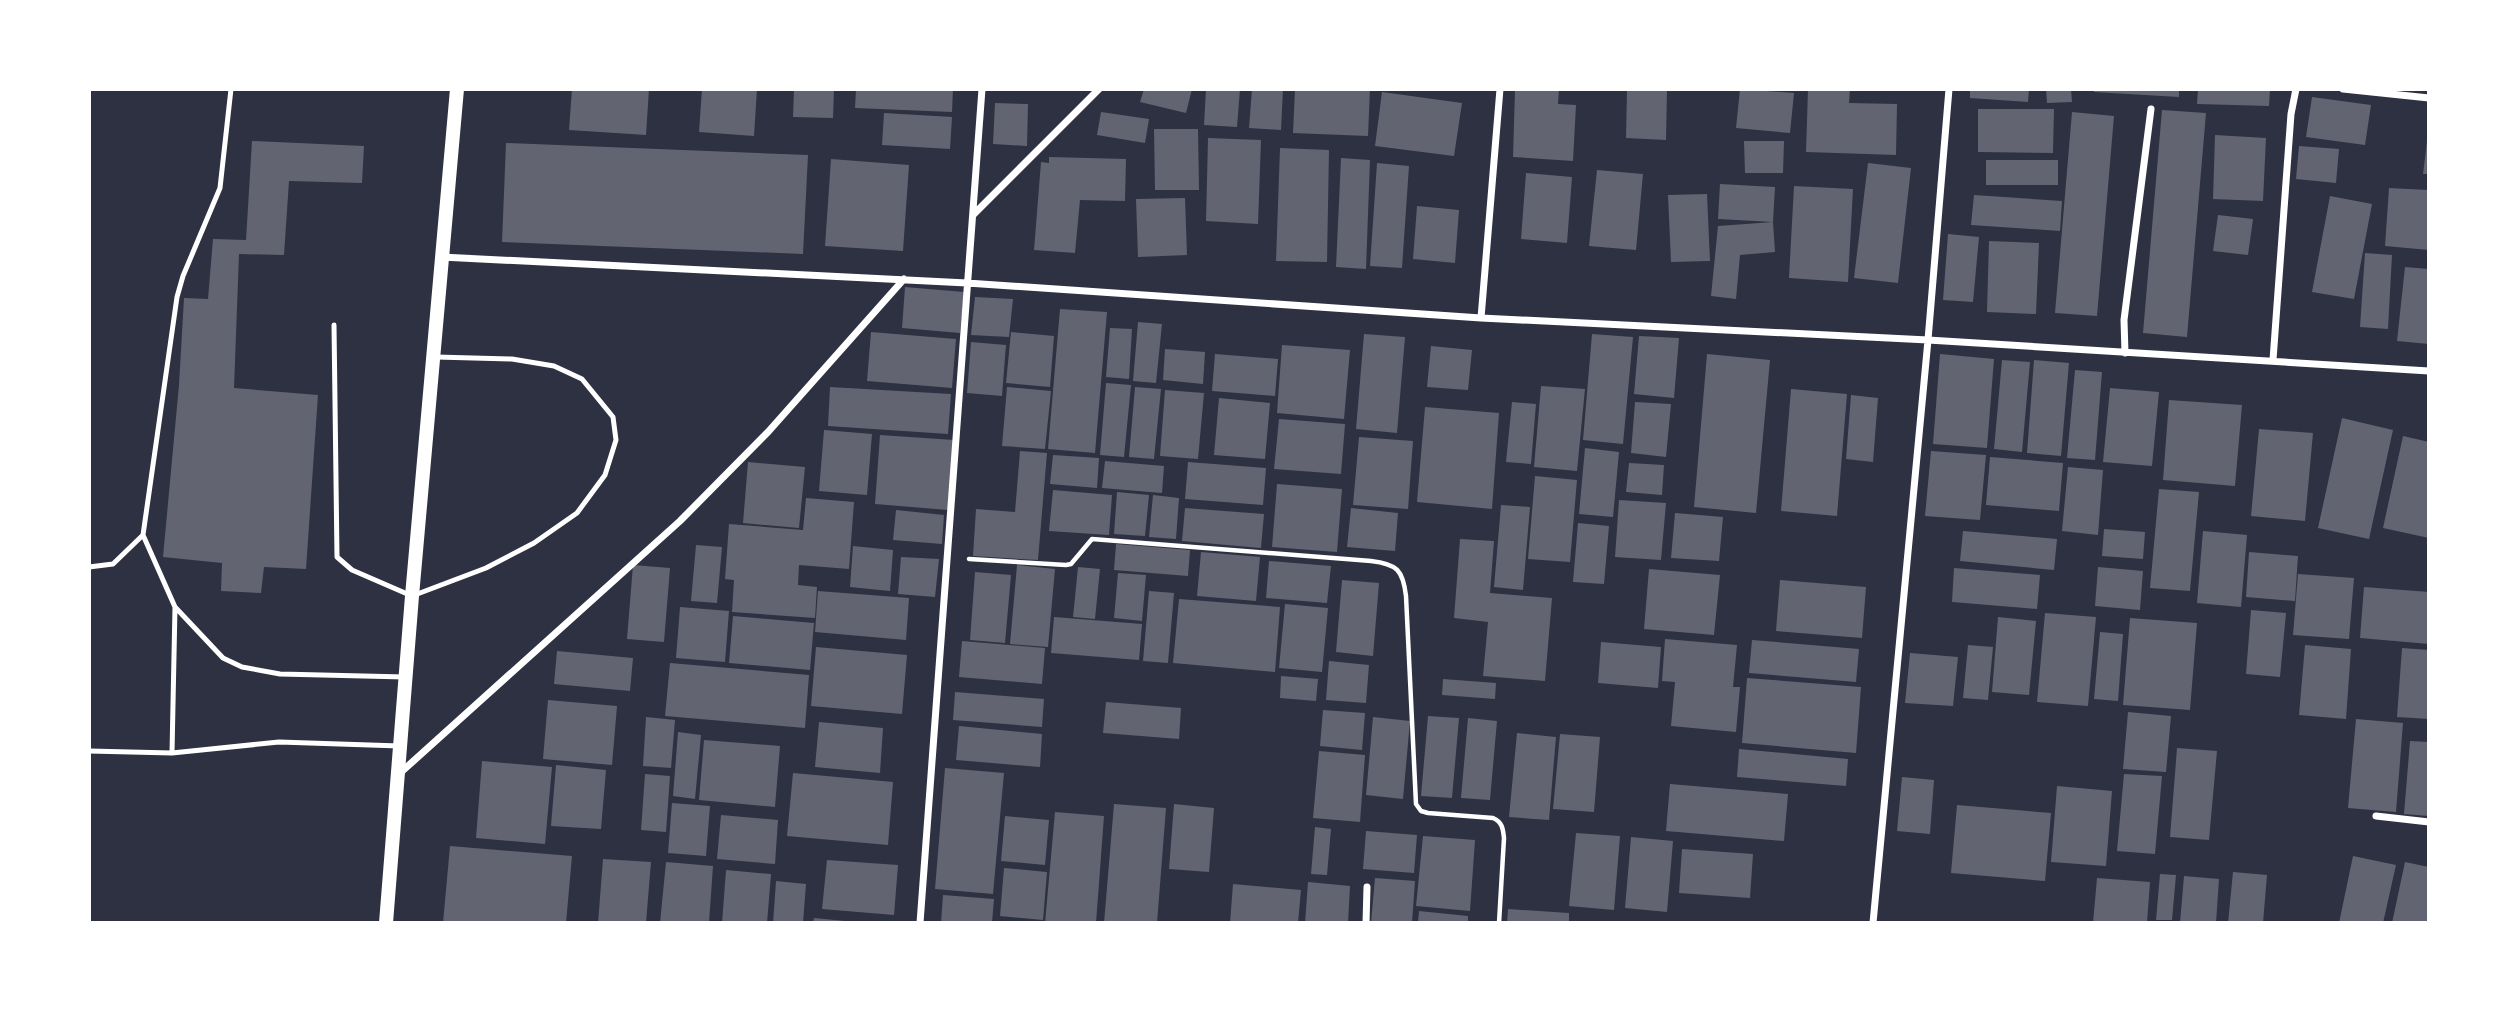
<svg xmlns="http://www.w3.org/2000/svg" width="2518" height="1012" font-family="'Playfair Display',serif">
	<rect width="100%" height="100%" fill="#2d3142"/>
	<path fill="#626471" d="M572 89H649L646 135 569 130Z
		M702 89H757L754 136 699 132Z
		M794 89H834L833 118 793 117Z
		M856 89H953L952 112 855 108Z
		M1144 89H1192L1186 113 1140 102Z
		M1206 89H1240L1237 127 1204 125Z
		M1252 89H1283L1281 130 1249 128Z
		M1295 89H1370L1368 136 1293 133Z
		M1515 89H1559L1558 104 1576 105 1573 161 1513 157Z
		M1627 89H1667L1666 140 1626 138Z
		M1740 89 1794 93 1790 133 1736 128Z
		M1808 89H1850L1849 103 1897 104 1896 155 1806 152Z
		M1970 89H2029L2028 102 1970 98Z
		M2046 89H2071L2072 102 2047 103Z
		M2094 89H2179V97L2094 92Z
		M2198 89H2270L2269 106 2197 104Z
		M1382 92 1462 103 1454 156 1375 146Z
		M2312 97 2371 105 2365 145 2306 137Z
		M995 103 1028 104 1027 146 993 144Z
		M1978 109H2054L2053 153 1978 152Z
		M2162 110 2206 113 2187 337 2143 333Z
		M1101 112 1149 119 1145 143 1097 135Z
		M2072 112 2114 116 2097 316 2055 313Z
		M884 113 952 117 950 149 882 145Z
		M1154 129H1198L1199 190H1155Z
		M2215 135 2266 138 2263 201 2213 199Z
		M1208 138 1261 140 1258 224 1206 221Z
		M252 141 364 146 362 183 289 181 284 255 239 254 234 388 318 395 306 569 264 567 261 593 221 591 222 563 163 557 179 385 184 298 208 299 213 239 246 240Z
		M1744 141H1784L1783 173H1745Z
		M2427 141H2429V174H2423Z
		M506 143 808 155 803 254 502 242Z
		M2299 146 2339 149 2336 183 2296 179Z
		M1280 148 1329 150 1327 262 1276 261Z
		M1049 157 1126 159 1125 201 1080 200 1075 253 1034 250 1041 162 1049 163Z
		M1341 158 1370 160 1366 269 1336 267Z
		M831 159 909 165 903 251 825 246Z
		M1986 160H2058V185H1986Z
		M1377 163 1409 166 1402 268 1370 266Z
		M1868 163 1911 168 1898 283 1854 278Z
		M1597 170 1643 174 1636 250 1589 246Z
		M1526 173 1572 177 1567 243 1521 239Z
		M1720 184 1775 187 1773 222 1775 252 1740 255 1736 299 1711 296 1718 226 1773 222 1718 219Z
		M1794 186 1853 189 1848 282 1789 278Z
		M2389 188 2429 190V250L2385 246Z
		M1707 194 1710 261 1671 262 1668 195Z
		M1974 195 2062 201 2060 231 1971 225Z
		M2330 196 2372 204 2354 299 2312 292Z
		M1185 198 1187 255 1138 257 1136 199Z
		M1417 206 1459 210 1455 263 1413 259Z
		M2218 215 2253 219 2248 255 2213 251Z
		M1948 234 1979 237 1973 302 1943 300Z
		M1989 241 2039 243 2036 314 1987 312Z
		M2365 253 2392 255 2388 329 2360 327Z
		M2405 267 2429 269V344L2397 341Z
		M905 287 964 292 960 333 902 328Z
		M975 297 1013 299 1009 337 971 335Z
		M1060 309 1107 312 1095 453 1048 449Z
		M1138 322 1162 324 1156 383 1133 381Z
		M1110 328 1132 329 1129 379 1106 377Z
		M871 332 956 339 952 388 867 381Z
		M1011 332 1054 336 1050 387 1006 383Z
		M1364 334 1405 337 1397 433 1356 429Z
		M1592 334 1633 337 1623 444 1583 440Z
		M1639 336 1679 338 1674 398 1634 394Z
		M971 342 1006 345 1002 396 967 393Z
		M1282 345 1350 350 1344 419 1277 413Z
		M1431 346 1472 350 1468 390 1427 387Z
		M1165 349 1205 352 1203 384 1163 380Z
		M1215 354 1278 359 1275 396 1212 391Z
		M1707 354 1770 360 1756 513 1694 507Z
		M1940 354 1994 359 1987 448 1933 444Z
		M2002 360 2030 362 2022 452 1994 449Z
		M2034 360 2069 363 2061 456 2027 453Z
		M2075 370 2102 372 2095 460 2067 458Z
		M1106 383 1131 385 1124 457 1100 455Z
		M1541 386 1585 389 1577 471 1534 467Z
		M830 387 951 394 948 434 828 426Z
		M1007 387 1051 391 1045 449 1002 446Z
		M1135 387 1161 389 1154 459 1129 457Z
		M2110 388 2159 392 2152 466 2103 462Z
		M1791 389 1847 394 1837 516 1781 511Z
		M1165 390 1204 393 1198 459 1160 456Z
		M1851 395 1878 398 1873 462 1846 459Z
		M1219 398 1270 403 1265 459 1214 455Z
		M2169 400 2242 405 2235 486 2163 480Z
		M1512 402 1536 404 1531 464 1506 462Z
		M1635 402 1671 404 1666 457 1631 453Z
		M1425 407 1499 413 1492 509 1417 502Z
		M2342 418 2393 430 2369 539 2318 528Z
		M1279 419 1345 424 1341 474 1274 469Z
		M2259 429 2313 433 2305 521 2251 516Z
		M824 430 872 434 867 495 819 491Z
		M880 435 954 440 948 510 875 504Z
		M2403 436 2429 442V538L2383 528Z
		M1359 437 1413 441 1408 509 1353 505Z
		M1585 448 1619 452 1613 517 1579 514Z
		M1020 451 1047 453 1038 560 973 556 976 509 1015 512Z
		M1931 451 1986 455 1980 520 1925 516Z
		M1053 455 1099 458 1097 488 1050 484Z
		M1990 457 2063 463 2059 511 1986 505Z
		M1105 461 1164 466 1162 493 1102 488Z
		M748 462 805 467 799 528 743 523Z
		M1188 462 1266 468 1263 505 1185 499Z
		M1629 463 1664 465 1662 495 1626 492Z
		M2068 467 2103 470 2098 535 2062 531Z
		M1535 476 1577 480 1570 562 1528 559Z
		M1277 484 1342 489 1337 552 1272 547Z
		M2159 489 2199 492 2190 591 2150 588Z
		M1053 490 1112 495 1109 535 1049 531Z
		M1117 492 1149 495 1145 536 1114 534Z
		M1153 495 1179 498 1176 539 1149 537Z
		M806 498 854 502 849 569 799 565 798 585 817 587 815 618 732 612 734 580 725 579 729 524 803 530Z
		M1619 500 1666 503 1661 560 1615 557Z
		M1501 505 1530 507 1523 590 1494 587Z
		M1185 508 1264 514 1261 548 1182 541Z
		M1351 508 1398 513 1395 551 1347 547Z
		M896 510 944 515 942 544 893 540Z
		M1675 513 1723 517 1719 561 1671 558Z
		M1578 523 1609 526 1604 584 1573 582Z
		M2104 529 2145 532 2143 559 2102 556Z
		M1963 531 2057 539 2054 570 1960 561Z
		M2203 531 2247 535 2241 607 2197 603Z
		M1460 539 1494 541 1490 593 1552 598 1545 681 1483 676 1488 622 1454 618Z
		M1116 544 1190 550 1188 576 1114 570Z
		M696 545 722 547 717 603 691 601Z
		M853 546 893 550 890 591 850 587Z
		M1201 552 1260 557 1256 601 1197 596Z
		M2249 552 2298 556 2295 601 2246 597Z
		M901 557 939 559 935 597 898 594Z
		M1269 561 1331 566 1327 603 1266 598Z
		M633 565 670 568 664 642 627 639Z
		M1017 565 1055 569 1048 647 1010 644Z
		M1078 567 1100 569 1095 619 1073 617Z
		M2098 567 2143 571 2140 610 2095 606Z
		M1954 568 2040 575 2037 609 1952 602Z
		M1649 569 1720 575 1714 635 1644 629Z
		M975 572 1011 575 1005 643 970 640Z
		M1118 573 1146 575 1142 621 1114 618Z
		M2298 574 2354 578 2349 639 2293 635Z
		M1342 580 1379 583 1373 656 1336 652Z
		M1780 580 1866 587 1862 638 1776 631Z
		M2364 587 2429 592V644L2360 638Z
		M818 591 909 598 906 640 815 632Z
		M1149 591 1174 593 1168 663 1143 661Z
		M1179 599 1280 607 1275 672 1173 663Z
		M1285 604 1328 608 1322 672 1279 668Z
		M680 607 729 611 725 662 676 658Z
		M2251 610 2286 613 2280 677 2246 674Z
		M2045 613 2096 617 2088 706 2037 702Z
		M733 616 814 623 810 670 729 663Z
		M1054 617 1142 624 1139 660 1051 653Z
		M1998 617 2036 621 2029 695 1992 692Z
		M2130 618 2197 623 2190 710 2123 705Z
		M2100 632 2123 634 2118 701 2094 699Z
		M1665 639 1737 645 1733 687H1740L1736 732 1671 726 1675 682 1662 681Z
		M1752 640 1859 649 1856 682 1749 673Z
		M962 641 1045 648 1042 684 959 677Z
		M1601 642 1661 647 1658 688 1598 683Z
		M1968 645 1993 647 1988 700 1963 698Z
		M2305 645 2351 649 2346 719 2299 715Z
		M816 647 907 655 902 714 811 706Z
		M2402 648 2429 650V719L2397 717Z
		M557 651 633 658 630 691 554 684Z
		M1910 653 1958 657 1953 706 1905 703Z
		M1329 661 1369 665 1366 703 1326 700Z
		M670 663 809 675 805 728 665 716Z
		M1281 676 1318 679 1316 701 1280 698Z
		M1747 678 1861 687 1856 753 1742 743Z
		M1443 679 1496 683 1495 699 1442 695Z
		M955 692 1044 699 1042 727 953 720Z
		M548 700 617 706 612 765 543 759Z
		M1106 702 1181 708 1179 739 1103 733Z
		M1323 710 1365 713 1362 750 1320 746Z
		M2128 712 2171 716 2166 772 2123 769Z
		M1428 716 1459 718 1452 798 1421 796Z
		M646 717 675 720 671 768 643 766Z
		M1373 717 1410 721 1403 799 1366 795Z
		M1468 718 1497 721 1490 800 1461 798Z
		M2356 719 2403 723 2396 812 2348 808Z
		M819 722 883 728 880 773 815 767Z
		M959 726 1042 734 1040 767 956 760Z
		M678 732 701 735 695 799 673 796Z
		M1517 733 1556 737 1549 820 1509 817Z
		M1560 734 1600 737 1594 812 1553 809Z
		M704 740 780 746 775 807 699 800Z
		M2410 741 2429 742V816L2404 814Z
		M2177 748 2217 751 2209 840 2170 837Z
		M1739 749 1848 759 1846 786 1737 777Z
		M1319 751 1365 755 1360 822 1313 818Z
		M482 761 552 767 545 844 476 838Z
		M556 765 606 770 601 829 551 826Z
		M945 768 1004 773 993 894 935 889Z
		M793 773 893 782 888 845 787 836Z
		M645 774 670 776 666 832 641 830Z
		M2124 774 2162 776 2155 854 2117 851Z
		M1902 777 1934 780 1930 834 1897 831Z
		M1670 784 1788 794 1784 841 1666 831Z
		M2057 786 2112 791 2106 866 2051 862Z
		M672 803 710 806 706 856 668 853Z
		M1114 804 1166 808 1157 923H1104Z
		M1174 804 1214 808 1209 872 1169 869Z
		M1957 805 2051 813 2045 881 1951 873Z
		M1055 812 1104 816 1096 923H1045Z
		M721 815 778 820 775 864 717 859Z
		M1005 816 1049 820 1045 865 1001 861Z
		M1315 827 1331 829 1327 875 1311 874Z
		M1366 831 1417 835 1414 873 1363 869Z
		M1576 833 1620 836 1614 910 1569 906Z
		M1423 836 1475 840 1470 911 1416 906Z
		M1631 837 1673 841 1667 912 1625 908Z
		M450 846 572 856 566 923H443Z
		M1682 849 1753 854 1750 898 1679 893Z
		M2353 856 2396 865 2383 923H2339Z
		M603 859 651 862 646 923H598Z
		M827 860 898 865 894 915 822 909Z
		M666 862 713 866 709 923H660Z
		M2405 862 2429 867V923H2392Z
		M1004 868 1047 872 1043 920 1000 916Z
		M726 870 771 874 767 923H722Z
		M2233 872 2267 875 2263 923H2228Z
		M2160 874 2176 875 2172 920H2156Z
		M2184 876 2219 879 2216 923H2180Z
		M1375 878 1415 881 1412 923H1371Z
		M2097 878 2150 882 2147 923H2093Z
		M776 881 806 884 803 923H773Z
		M1308 882 1350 886 1348 923H1305Z
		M1233 884 1301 890 1298 923H1230Z
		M943 895 994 899 992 923H941Z
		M1508 909 1569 913V923H1507Z
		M1419 911 1468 916V923H1418Z
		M814 918 845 921V923H813Z"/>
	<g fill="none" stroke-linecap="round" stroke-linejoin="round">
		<path stroke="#fff" stroke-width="4.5" d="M969 559 1066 565 1071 564 1092 539 1371 561C1397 564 1403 570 1406 596L1416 804 1421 811 1428 813 1493 818C1502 822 1503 828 1504 838L1499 923"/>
		<path stroke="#fff" stroke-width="5" d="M231 89 220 188 183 276 177 297 143 535 175 607 223 658 242 667 280 674 405 677
			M334 325 337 557 352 570 412 596 486 568 534 543 577 513 605 475 616 440 613 417 582 379 554 366 512 359 436 357
			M89 567 113 564 143 535
			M89 751 172 753 279 742 400 746
			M172 753 175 607"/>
		<path stroke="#fff" stroke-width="7" d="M2343 89 2429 98
			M973 215 1099 89
			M441 257 967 283 1481 318 1928 340 2429 371
			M1481 318 1500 89
			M2125 353 2124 320 2151 109
			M2273 360 2291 114 2296 89
			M399 774 680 521 768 432 904 279
			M2376 816 2429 822
			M920 923 982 89
			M1366 923 1367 887
			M1873 923 1928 340 1949 89"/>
		<path stroke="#fff" stroke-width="14" d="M386 923 412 596 457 89"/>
	</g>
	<rect width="2518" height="1012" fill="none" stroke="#ffffff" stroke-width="182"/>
</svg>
